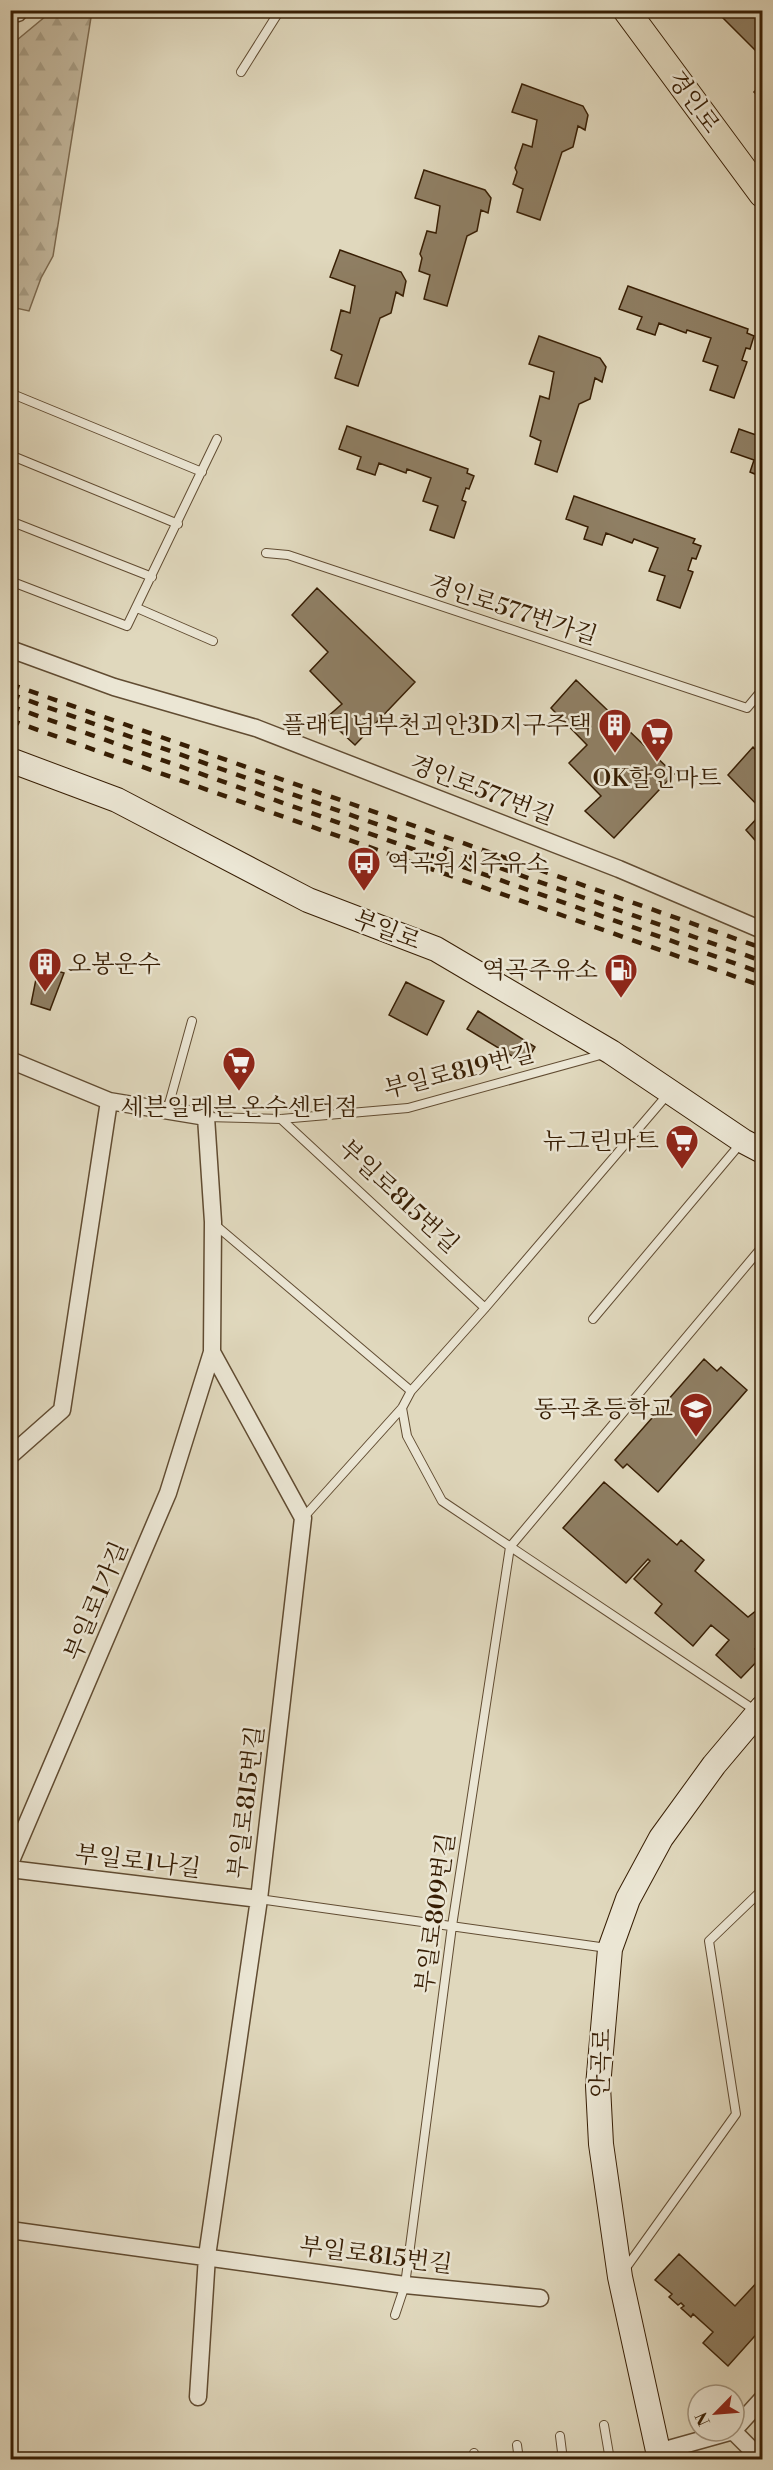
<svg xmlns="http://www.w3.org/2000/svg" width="773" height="2470" font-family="'Libre Bodoni','Noto Serif KR',serif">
	<defs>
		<pattern id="forest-firs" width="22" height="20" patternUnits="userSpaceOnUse" patternTransform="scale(1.5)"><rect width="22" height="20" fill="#c3b89e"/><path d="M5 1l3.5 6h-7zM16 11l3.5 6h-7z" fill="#a89e86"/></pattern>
	</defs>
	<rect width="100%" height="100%" fill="#e0d8bd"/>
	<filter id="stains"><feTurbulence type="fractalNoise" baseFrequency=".00333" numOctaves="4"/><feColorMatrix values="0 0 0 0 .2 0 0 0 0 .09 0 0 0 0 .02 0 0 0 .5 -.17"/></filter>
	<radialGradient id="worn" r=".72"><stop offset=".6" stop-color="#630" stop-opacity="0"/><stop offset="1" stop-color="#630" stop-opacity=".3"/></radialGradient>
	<path fill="url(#forest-firs)" stroke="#7d6b51" stroke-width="1.5" d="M52 11H92L53 256 41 278 29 311 11 307V45Z"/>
	<path fill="#8f7f64" stroke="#371e04" stroke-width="1.5" d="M715 10H762V57Z
		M522 84 583 106 588 115 585 130 578 126 573 147 562 152 540 220 517 212 523 189 513 184 517 172 515 168 523 144 532 147 537 120 512 112Z
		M762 84V100L754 92Z
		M424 170 485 190 491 198 488 213 481 210 477 231 467 236 447 306 424 299 430 275 419 271 422 258 420 254 427 231 436 233 440 206 415 198Z
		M340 250 401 272 406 281 403 296 396 292 391 313 380 318 358 386 335 378 342 355 331 350 341 310 350 313 355 286 330 277Z
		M628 286 748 329 747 333 754 336 750 349 746 348 742 360 747 362 734 398 710 390 718 366 703 361 711 338 687 330 686 333 659 323 655 335 637 329 642 317 619 309Z
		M539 336 600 358 606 367 602 382 595 378 590 399 579 404 557 472 535 464 541 441 530 436 540 396 549 399 554 372 529 364Z
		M347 426 468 469 467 473 474 476 469 489 466 488 462 500 466 502 454 538 430 530 438 506 423 501 431 478 407 469 406 473 379 463 375 475 357 469 361 457 339 449Z
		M739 429 762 437V477L750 472 754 460 731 452Z
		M574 496 695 539 693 543 701 546 696 559 692 558 688 570 693 572 680 608 657 600 665 576 649 571 658 548 634 539 632 543 606 533 602 545 584 539 588 527 566 519Z
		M317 588 415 682 355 745 326 718 342 704 310 671 328 652 292 615Z
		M576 680 674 774 614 838 585 811 601 796 569 763 587 745 551 708Z
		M753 747 762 757V810L728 775Z
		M762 813V848L746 830Z
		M50 969 64 973 50 1010 31 1004 36 979 47 983Z
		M406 982 444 1001 427 1035 389 1015Z
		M478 1011 535 1047 525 1064 467 1029Z
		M762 1080V1095L756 1091Z
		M704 1359 717 1371 721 1367 747 1390 658 1492 627 1464 623 1468 615 1460Z
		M604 1482 677 1545 681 1540 704 1560 695 1571 748 1617 757 1610 762 1615V1641L755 1649 762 1656 741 1678 716 1655 729 1640 711 1625 693 1646 655 1613 662 1604 634 1579 650 1561 648 1559 626 1583 563 1528Z
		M679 2254 735 2306 762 2277V2328L728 2366 703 2343 713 2332 693 2314 691 2317 681 2308 684 2306 681 2303 678 2305 669 2297 672 2294 655 2280Z"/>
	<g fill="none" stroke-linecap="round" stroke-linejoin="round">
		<g stroke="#614c32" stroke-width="10">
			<path id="lane" d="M241 72 280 10
				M10 393 202 472
				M10 455 178 524
				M10 521 152 577
				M266 553 288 555 747 708 762 690
				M10 581 127 626 217 439
				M137 608 213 641
				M167 1111 192 1021
				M206 1117 281 1119 408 1108 604 1054
				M281 1119 485 1308
				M213 1223 411 1391
				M593 1319 741 1143
				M402 1408 407 1436 442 1501 756 1711
				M303 1518 402 1408 411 1391 485 1308 668 1094
				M259 1899 607 1948
				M623 2272 736 2114 709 1941 762 1890
				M395 2315 405 2285 452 1926 510 1547 762 1247
				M604 2425 610 2460
				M560 2436 563 2460
				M517 2445 519 2460
				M474 2453 475 2460"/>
		</g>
		<g stroke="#614c32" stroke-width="19">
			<path id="street" d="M18 13 20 10
				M10 649 114 687 256 728 619 869 762 930
				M10 1060 109 1101 206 1117 213 1222 212 1352 303 1518 259 1899 207 2256 198 2397
				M10 1456 62 1410 109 1101
				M10 1863 168 1493 212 1352
				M10 1869 259 1899
				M10 2230 405 2285 540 2298
				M734 2430 762 2399
				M733 2431 762 2460
				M658 2452 733 2431"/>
		</g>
		<g stroke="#371e04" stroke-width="26">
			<path id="secondary" d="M10 760 117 800 308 900 436 949 611 1052 743 1141 762 1151
				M660 2460 620 2277 601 2144 598 2086 610 1949 628 1899 661 1838 714 1765 762 1708"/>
		</g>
		<g stroke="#371e04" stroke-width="28">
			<path id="primary" d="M626 10 762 194"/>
		</g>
		<use href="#lane" stroke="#ebe6d4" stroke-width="8"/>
		<use href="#street" stroke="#ebe6d4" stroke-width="16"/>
		<use href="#secondary" stroke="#ebe6d4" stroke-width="24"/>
		<use href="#primary" stroke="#e0d8bd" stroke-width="26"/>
		<path stroke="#371e04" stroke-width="4.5" stroke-dasharray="10 10" stroke-linecap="butt" d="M10 684 762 948
			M10 694 762 961
			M10 706 762 973
			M10 720 762 986"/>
	</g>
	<defs>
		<g id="building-pin" transform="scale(1.725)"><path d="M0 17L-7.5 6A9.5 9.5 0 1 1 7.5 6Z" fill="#8f2418" stroke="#ebe6d4"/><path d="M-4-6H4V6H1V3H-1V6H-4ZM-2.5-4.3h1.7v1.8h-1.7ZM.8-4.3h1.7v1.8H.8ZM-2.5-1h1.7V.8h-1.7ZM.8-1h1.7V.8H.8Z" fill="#fff"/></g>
		<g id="supermarket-pin" transform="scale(1.725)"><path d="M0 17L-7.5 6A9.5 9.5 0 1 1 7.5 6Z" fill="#8f2418" stroke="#ebe6d4"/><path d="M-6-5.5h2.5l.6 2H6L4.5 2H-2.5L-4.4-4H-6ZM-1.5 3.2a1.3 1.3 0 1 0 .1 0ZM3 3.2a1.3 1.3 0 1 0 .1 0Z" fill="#fff"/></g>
		<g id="bus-pin" transform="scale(1.725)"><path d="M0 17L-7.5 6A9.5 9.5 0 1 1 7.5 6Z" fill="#8f2418" stroke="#ebe6d4"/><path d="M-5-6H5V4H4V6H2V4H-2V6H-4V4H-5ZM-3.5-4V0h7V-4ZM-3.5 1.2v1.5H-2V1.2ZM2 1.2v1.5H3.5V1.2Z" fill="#fff"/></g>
		<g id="fuel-pin" transform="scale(1.725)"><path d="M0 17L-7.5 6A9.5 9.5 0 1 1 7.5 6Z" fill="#8f2418" stroke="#ebe6d4"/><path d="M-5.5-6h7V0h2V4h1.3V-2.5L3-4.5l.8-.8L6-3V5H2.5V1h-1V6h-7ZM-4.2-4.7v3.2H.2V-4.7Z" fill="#fff"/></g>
		<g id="school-pin" transform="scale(1.725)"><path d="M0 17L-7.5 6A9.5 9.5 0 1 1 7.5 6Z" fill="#8f2418" stroke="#ebe6d4"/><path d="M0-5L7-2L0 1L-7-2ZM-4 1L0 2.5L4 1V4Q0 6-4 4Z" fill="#fff"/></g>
	</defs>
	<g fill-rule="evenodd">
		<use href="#building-pin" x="615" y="725"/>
		<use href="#supermarket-pin" x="657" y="734"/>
		<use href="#bus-pin" x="364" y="863"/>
		<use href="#building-pin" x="45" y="964"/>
		<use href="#fuel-pin" x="621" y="970"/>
		<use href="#supermarket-pin" x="239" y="1063"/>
		<use href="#supermarket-pin" x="682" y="1141"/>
		<use href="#school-pin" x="696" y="1409"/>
	</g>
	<g text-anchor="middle" stroke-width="5" stroke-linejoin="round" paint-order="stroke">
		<g font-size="24" fill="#371e04" stroke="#ebe6d4">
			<text transform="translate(694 102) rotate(54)" y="8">경인로</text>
			<text transform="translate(513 610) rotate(18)" y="8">경인로577번가길</text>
			<text transform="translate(482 790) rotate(21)" y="8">경인로577번길</text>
			<text transform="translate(387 930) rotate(21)" y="8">부일로</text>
			<text transform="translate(459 1071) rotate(-14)" y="8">부일로819번길</text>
			<text transform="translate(399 1196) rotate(43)" y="8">부일로815번길</text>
			<text transform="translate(96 1601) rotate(-67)" y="8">부일로1가길</text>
			<text transform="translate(246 1802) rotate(-83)" y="8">부일로815번길</text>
			<text transform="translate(138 1861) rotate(7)" y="8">부일로1나길</text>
			<text transform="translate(435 1913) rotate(-82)" y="8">부일로809번길</text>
			<text transform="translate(601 2063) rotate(-88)" y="8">안곡로</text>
			<text transform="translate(376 2255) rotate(7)" y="8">부일로815번길</text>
		</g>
		<g font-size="24" fill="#371e04" stroke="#ebe6d4" text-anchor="end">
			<text x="592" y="733">플래티넘부천괴안3D지구주택</text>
			<text x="657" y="786" text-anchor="middle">OK할인마트</text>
			<text x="387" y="871" text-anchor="start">역곡워시주유소</text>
			<text x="68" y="972" text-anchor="start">오봉운수</text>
			<text x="598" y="978">역곡주유소</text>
			<text x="239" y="1115" text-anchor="middle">세븐일레븐 온수센터점</text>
			<text x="659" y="1149">뉴그린마트</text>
			<text x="673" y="1417">동곡초등학교</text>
		</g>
	</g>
	<rect width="773" height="2470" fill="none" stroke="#e0d8bd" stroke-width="36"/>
	<rect x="12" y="12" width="749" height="2446" fill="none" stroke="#371e04" stroke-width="3"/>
	<rect x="18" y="18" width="737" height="2434" fill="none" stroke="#371e04" stroke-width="1.5"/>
	<g transform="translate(716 2413) rotate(245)"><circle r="28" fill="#ebe6d4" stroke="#a39681" stroke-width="1.5"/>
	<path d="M0-4.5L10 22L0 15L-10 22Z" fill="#8f2418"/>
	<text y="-9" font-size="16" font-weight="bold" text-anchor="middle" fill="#371e04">N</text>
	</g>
	<rect width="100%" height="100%" filter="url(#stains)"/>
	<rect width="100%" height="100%" fill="url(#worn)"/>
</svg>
